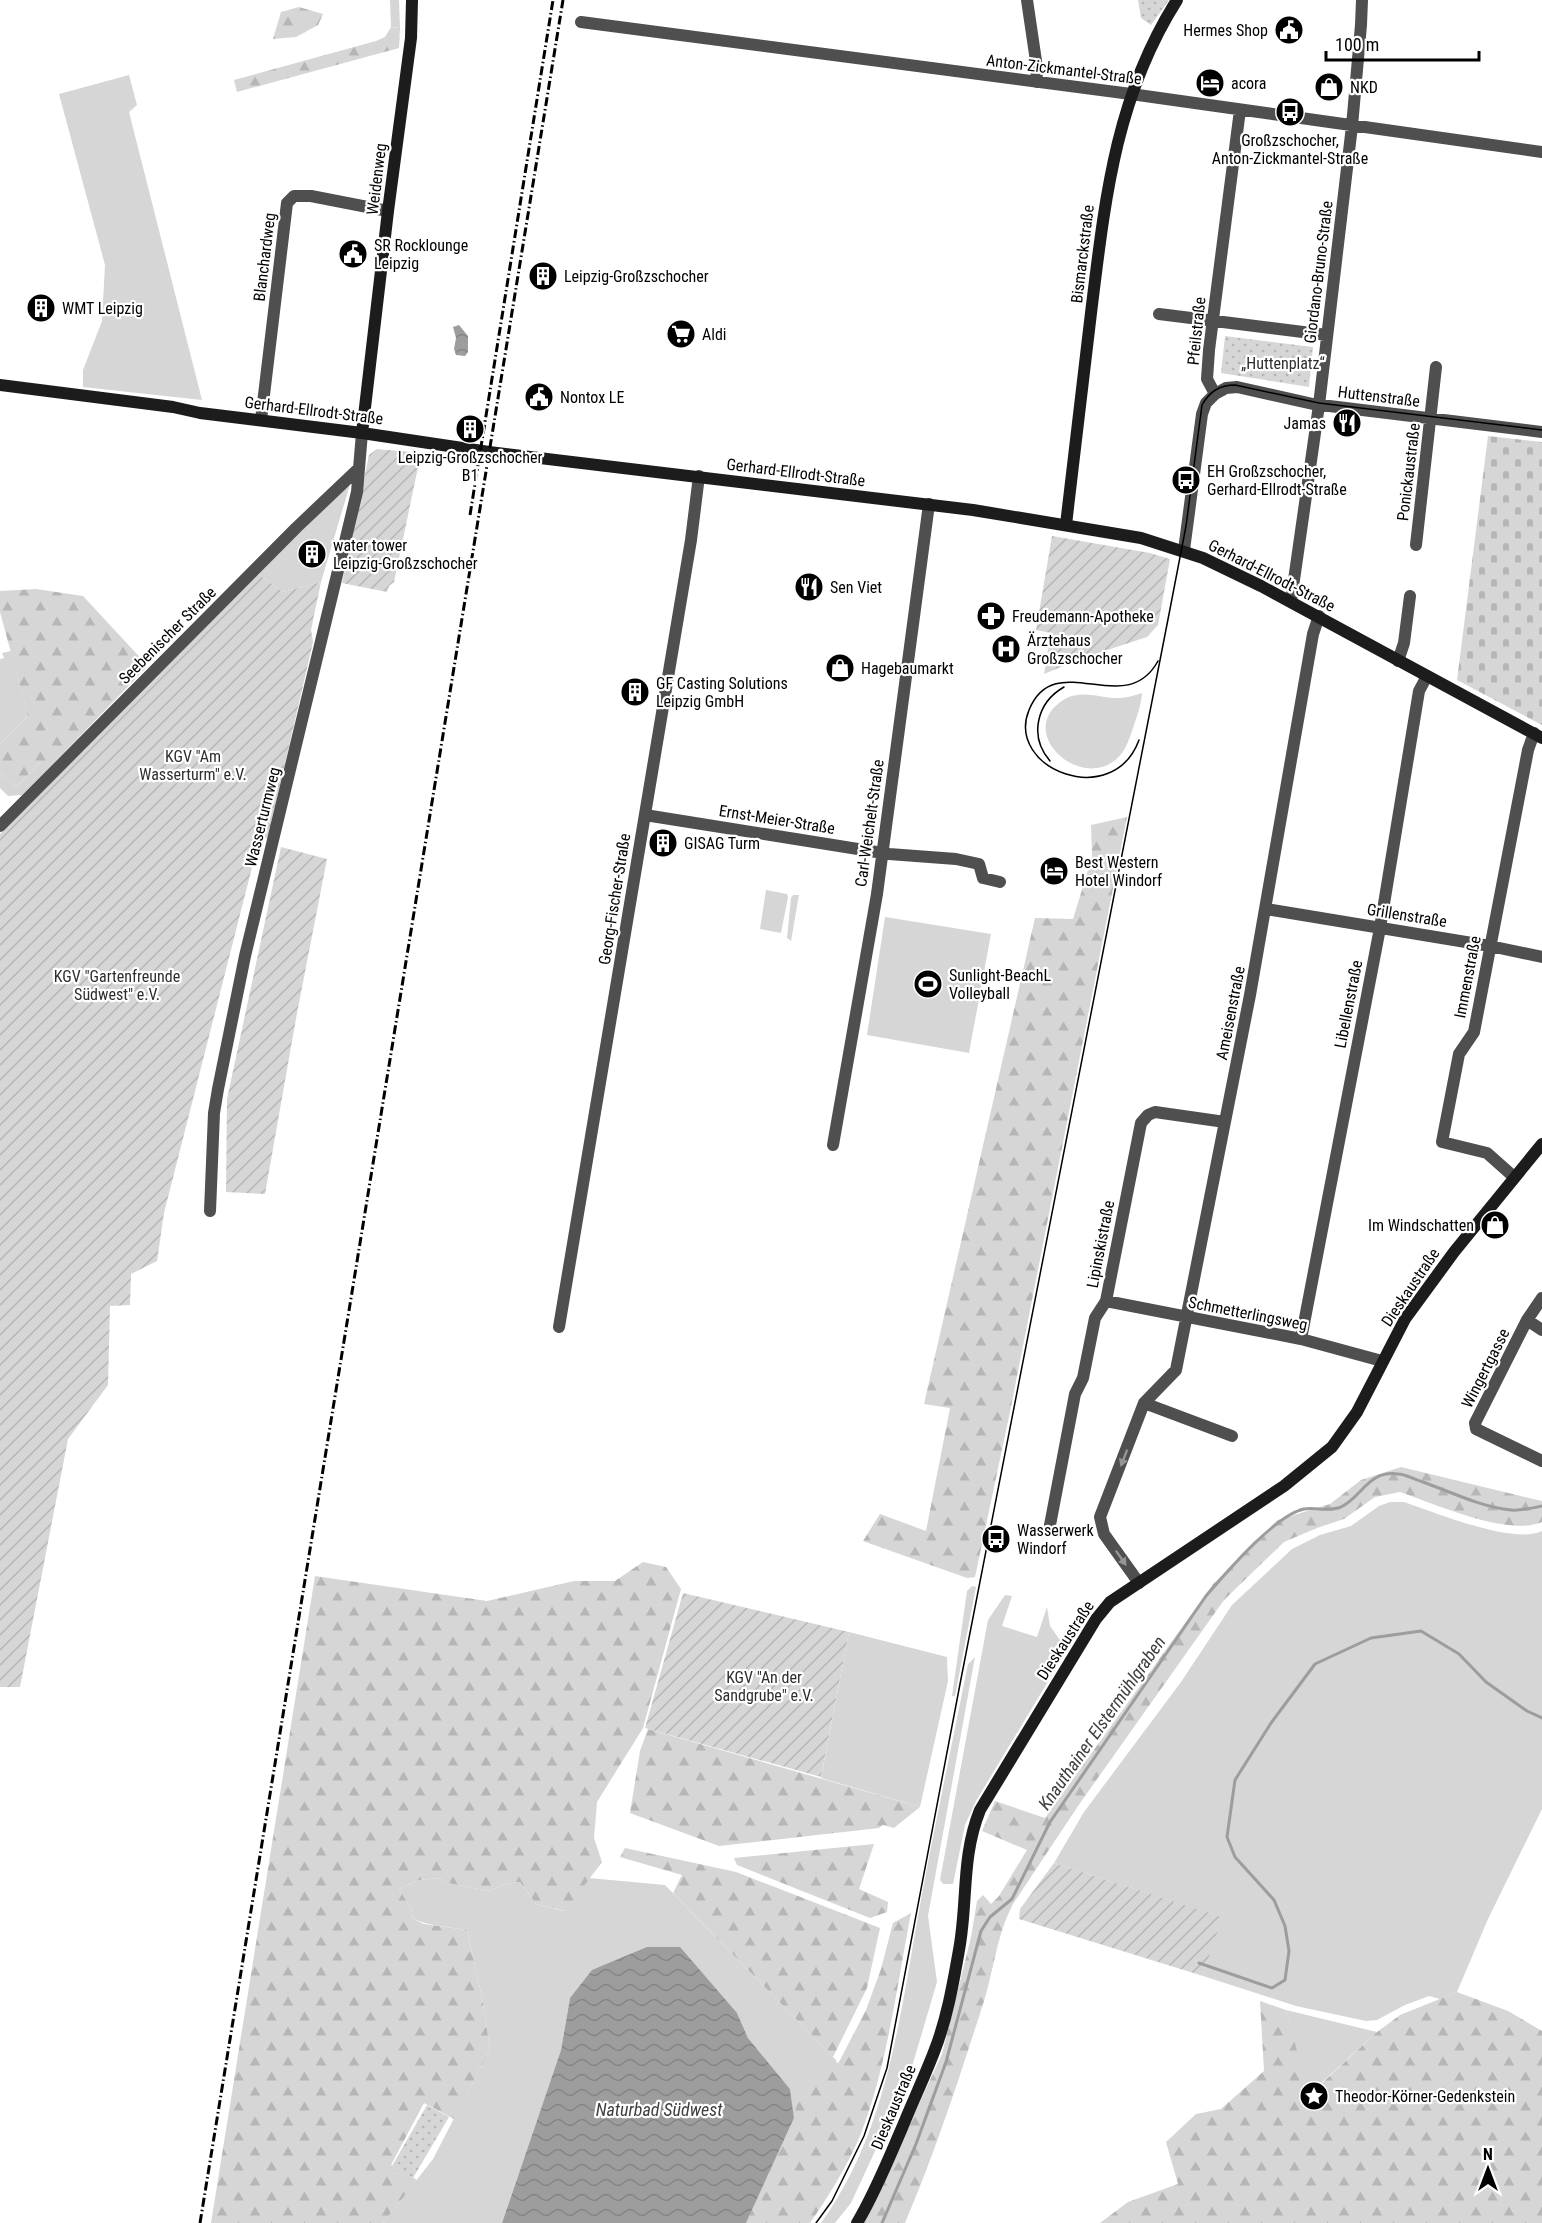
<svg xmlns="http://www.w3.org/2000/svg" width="1542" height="2223" font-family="'Roboto Condensed',sans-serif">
	<defs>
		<pattern id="forest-firs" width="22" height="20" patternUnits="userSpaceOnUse" patternTransform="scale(1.5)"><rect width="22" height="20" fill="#d6d6d6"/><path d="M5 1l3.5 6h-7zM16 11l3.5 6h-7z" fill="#b6b6b6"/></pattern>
		<pattern id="cemetery-stones" width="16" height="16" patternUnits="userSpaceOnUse" patternTransform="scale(1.5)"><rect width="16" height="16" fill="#d6d6d6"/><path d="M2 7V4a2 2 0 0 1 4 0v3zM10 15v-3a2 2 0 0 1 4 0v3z" fill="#b6b6b6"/></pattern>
		<pattern id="park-dots" width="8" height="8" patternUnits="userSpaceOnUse" patternTransform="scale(1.5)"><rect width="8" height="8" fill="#d6d6d6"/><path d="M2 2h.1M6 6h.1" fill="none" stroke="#b6b6b6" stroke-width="1.8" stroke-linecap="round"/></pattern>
		<pattern id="garden-furrows" width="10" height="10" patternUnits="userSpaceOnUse" patternTransform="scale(1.5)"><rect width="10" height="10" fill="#d6d6d6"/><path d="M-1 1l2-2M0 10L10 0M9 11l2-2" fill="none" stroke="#b6b6b6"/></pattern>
		<pattern id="water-waves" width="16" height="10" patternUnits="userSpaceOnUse" patternTransform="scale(1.5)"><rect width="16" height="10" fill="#9d9d9d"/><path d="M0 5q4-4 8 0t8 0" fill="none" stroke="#858585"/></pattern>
	</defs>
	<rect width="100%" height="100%" fill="#fff"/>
	<path fill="#d6d6d6" d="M390 0H399L400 28 391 27Z
		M129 75 137 105 129 112 202 400 83 387V370L102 321 105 265 59 94Z
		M351 481 321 582 283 592 258 574Z
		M11 651 28 716 0 744V659L4 658 2 653Z
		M1142 693C1141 706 1137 716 1133 728 1130 737 1127 746 1122 753 1086 799 1010 731 1065 699 1083 689 1101 699 1120 698 1127 698 1135 695 1142 693Z
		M41 762 44 773 22 795 8 796 0 788V772L16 787Z
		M766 890 787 894 788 897 781 933 760 929Z
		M793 895H799L791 941 787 938 791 898Z
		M885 917 991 934 969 1053 867 1035Z
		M1390 1502H1404C1434 1512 1513 1545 1542 1531V1809L1488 1919 1457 1992 1440 1999 1429 1996 1405 2005 1377 2020 1366 2021 1296 2006 1203 1976 1221 1917 1054 1863 1084 1812 1181 1682 1232 1605 1292 1549 1320 1535 1351 1526 1379 1506Z
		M972 1586 976 1587 955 1696H952L967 1591Z
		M1005 1595 1012 1596 1002 1626 1037 1637 1047 1607 1050 1626 1067 1650 976 1801 965 1825 953 1884H943L940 1880 988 1620Z
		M849 1632 947 1657 948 1681 920 1807 821 1778Z
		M975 1657 928 1916 937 1982 908 2080 851 2203 835 2223H821C888 2130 900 2015 920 1905 935 1824 952 1744 968 1664Z
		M439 1878 448 1883 490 1891 505 1884 520 1882 536 1904 564 1911 589 1878 665 1885 836 2060 843 2086 746 2223 794 2119 790 2089 748 2038 737 2013 570 1998 561 2050 502 2223H383L433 2159 490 2049 482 1997 467 1930C449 1927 429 1926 413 1919L411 1908 399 1889 419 1880Z
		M1286 2010 1377 2032 1308 2095Z"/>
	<path fill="url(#forest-firs)" d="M299 7 323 14 318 25 296 37 273 39 281 12Z
		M391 27 400 28 399 48 237 92 234 80 376 41 385 37Z
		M36 589 83 596 148 666 44 773 40 763 16 787 0 772V744L28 716 0 612V591Z
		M1127 817 1010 1412 975 1577 967 1578 863 1541 880 1514 926 1531 950 1408 924 1404 1035 918 1073 919 1092 857 1091 825Z
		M1401 1467 1542 1501V1522C1508 1537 1435 1504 1400 1492L1375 1497 1344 1519 1317 1528 1284 1542 1224 1600 1078 1806 1013 1904C997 1934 994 1969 984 2001 960 2076 936 2150 905 2223H864L942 2054 971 1937 977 1901 983 1895 991 1904 999 1896 1027 1850 982 1831 995 1801 1045 1818 1213 1584 1278 1520 1330 1504 1361 1480Z
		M643 1562 666 1567 681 1589 643 1728 597 1802 594 1838 602 1862 565 1911 536 1904 520 1882 505 1884 490 1891 448 1883 439 1878 419 1880 399 1889 411 1908 413 1919 424 1924 467 1930 482 1997 490 2049 454 2119 424 2103 391 2165 417 2180 383 2223H211L315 1576 487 1601 574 1581H615Z
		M648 1729 920 1807 894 1828 883 1825 879 1828 719 1846 630 1813 640 1751Z
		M874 1844 859 1889 888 1902 887 1912 870 1918 737 1865 734 1858Z
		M625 1848 736 1872 880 1928 867 1988 833 2057 673 1893 682 1875 620 1857Z
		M911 1913C897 1985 887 2068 860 2136 847 2166 829 2196 810 2223H746L794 2118 801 2083 826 2071 839 2062 866 2010 881 1969 893 1923Z
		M1457 1992 1508 2011 1542 2031V2223H1100L1128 2202 1178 2184 1166 2142 1196 2114 1221 2109 1264 2071 1260 2001 1286 2010 1309 2095 1377 2032 1400 2015Z"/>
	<path fill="url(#cemetery-stones)" d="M1488 436 1542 442V725L1457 680Z"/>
	<path fill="url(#park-dots)" d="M1138 0H1169L1151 25 1141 18Z
		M1225 336 1313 347 1309 387 1221 373Z
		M427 2105 449 2117 413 2178 392 2166Z"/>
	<path fill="url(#garden-furrows)" d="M377 449 421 453 394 582 389 586 387 592 342 583 369 455Z
		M1052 536 1150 553 1170 559 1158 625 1147 637 1083 658 1044 674 1051 633 1036 630Z
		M258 574 283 592 321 582 311 630 313 642 268 838 259 840 164 1213 157 1261 131 1274 130 1305 110 1306 108 1385 68 1439 20 1687H0V834Z
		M281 847 327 859 297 1013 265 1194 226 1192 227 1099Z
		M683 1593 849 1632 821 1777 645 1728Z
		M1054 1863 1222 1917 1203 1976 1019 1919 1020 1909Z"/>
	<path fill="url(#water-waves)" d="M459 325 468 336V352L465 356 456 355 454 349 456 338 453 327Z
		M647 1947H680L737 2013 748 2038 790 2089 794 2118 746 2223H502L561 2050 570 1998 592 1970Z"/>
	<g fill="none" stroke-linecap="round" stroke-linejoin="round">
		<path stroke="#9d9d9d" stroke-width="3" d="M1199 1963 1272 1988 1285 1980 1289 1951 1285 1926 1274 1900 1235 1857 1227 1837 1235 1780 1271 1723 1315 1664 1371 1638 1421 1631 1459 1654 1486 1682 1527 1711 1542 1718
			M882 2223 916 2144 946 2062 981 1931 990 1917 1012 1899 1050 1822 1206 1596C1226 1573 1275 1515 1304 1509 1316 1507 1329 1512 1341 1507 1362 1497 1368 1470 1398 1474 1406 1474 1415 1480 1423 1482 1451 1492 1481 1507 1511 1510 1521 1511 1532 1508 1542 1506"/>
		<path stroke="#4f4f4f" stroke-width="12" d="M1027 0 1036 61 1037 82
			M581 22 1131 94 1542 152
			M1159 314 1327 335
			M1215 394 1207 379 1209 350 1240 110
			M261 420 287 203 294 196H311L388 211
			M1416 545 1436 367
			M1184 550 1202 414 1206 403 1215 394 1226 388 1237 387 1313 404 1542 432
			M1291 601 1319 405 1352 126 1361 25 1362 0
			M1398 661 1404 643 1410 596
			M645 815 889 854 956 859 979 864 983 878 1000 882
			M0 826 296 528 358 469
			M1266 909 1490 946 1542 957
			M833 1145 877 894 929 504
			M1514 1177 1487 1153 1442 1142 1459 1054 1474 1032 1528 750 1534 733
			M210 1211 214 1113 218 1089 245 956 357 492 362 433
			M1542 1298 1527 1320 1475 1423 1476 1429 1542 1461
			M1106 1301 1301 1339 1382 1361
			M1527 1320 1542 1330
			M559 1327 691 540 699 476
			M1301 1339 1380 928 1419 691 1427 676
			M1144 1403 1232 1436
			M1050 1525 1075 1394 1083 1378 1095 1318 1106 1301 1141 1123 1148 1115 1155 1112 1225 1122
			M1139 1583 1104 1534 1100 1517 1144 1403 1176 1370 1250 995 1313 634 1319 616"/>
		<path stroke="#1c1c1c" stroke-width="12" d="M0 385 173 407 200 413 362 433 489 452 973 510 1141 538 1203 558 1261 586 1542 738
			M362 433 388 211 411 38 412 0
			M1066 525C1074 454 1083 383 1091 313 1105 200 1115 98 1177 0
			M857 2223C875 2193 888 2160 902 2128 912 2103 924 2078 934 2052 947 2019 953 1984 959 1950 968 1902 961 1857 980 1810L1096 1619 1110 1602 1284 1486 1332 1447 1357 1412 1405 1319 1454 1252 1542 1144"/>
		<path stroke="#000" stroke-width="1.5" d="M1139 740C1113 811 1005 769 1029 710 1055 646 1125 721 1158 661
			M1050 761C1029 737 1036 703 1064 687
			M816 2223 832 2201 864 2136 887 2068 960 1684 1170 609 1186 526 1202 405C1210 391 1220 385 1235 385L1319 403 1542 430"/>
		<path stroke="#000" stroke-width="3" stroke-dasharray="9 3 1.5 3" stroke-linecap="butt" d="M470 515 553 0
			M200 2223 563 0"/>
	</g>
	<defs><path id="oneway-solid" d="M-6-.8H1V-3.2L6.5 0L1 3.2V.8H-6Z" transform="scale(1.5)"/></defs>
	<g fill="#959595">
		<use href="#oneway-solid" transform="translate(1124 1458) rotate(111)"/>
		<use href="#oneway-solid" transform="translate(1121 1558) rotate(55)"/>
	</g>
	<defs>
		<g id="civic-disc" transform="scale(1.5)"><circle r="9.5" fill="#000" stroke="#fff"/><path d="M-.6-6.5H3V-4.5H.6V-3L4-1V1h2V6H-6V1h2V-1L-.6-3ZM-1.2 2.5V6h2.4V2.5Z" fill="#fff"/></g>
		<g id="hotel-disc" transform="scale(1.5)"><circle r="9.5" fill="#000" stroke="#fff"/><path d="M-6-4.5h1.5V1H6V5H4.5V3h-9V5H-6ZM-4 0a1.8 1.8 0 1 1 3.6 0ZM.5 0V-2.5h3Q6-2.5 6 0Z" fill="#fff"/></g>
		<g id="shop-disc" transform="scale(1.5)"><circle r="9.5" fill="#000" stroke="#fff"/><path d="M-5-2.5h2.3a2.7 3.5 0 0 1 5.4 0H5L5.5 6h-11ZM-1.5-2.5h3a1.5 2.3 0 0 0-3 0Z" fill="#fff"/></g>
		<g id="bus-disc" transform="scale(1.5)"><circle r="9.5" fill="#000" stroke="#fff"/><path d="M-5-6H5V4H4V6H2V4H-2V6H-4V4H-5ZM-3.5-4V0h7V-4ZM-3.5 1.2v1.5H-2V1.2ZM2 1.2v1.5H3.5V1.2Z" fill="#fff"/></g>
		<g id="building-disc" transform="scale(1.5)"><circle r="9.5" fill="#000" stroke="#fff"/><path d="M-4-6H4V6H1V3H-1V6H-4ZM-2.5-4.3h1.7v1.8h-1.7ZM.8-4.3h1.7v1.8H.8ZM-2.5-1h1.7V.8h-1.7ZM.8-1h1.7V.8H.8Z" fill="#fff"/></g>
		<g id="supermarket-disc" transform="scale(1.5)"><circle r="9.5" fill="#000" stroke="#fff"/><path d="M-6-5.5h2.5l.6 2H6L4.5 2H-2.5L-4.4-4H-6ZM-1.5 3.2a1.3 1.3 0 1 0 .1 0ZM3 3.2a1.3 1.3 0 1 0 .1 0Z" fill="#fff"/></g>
		<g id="restaurant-disc" transform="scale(1.5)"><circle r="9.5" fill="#000" stroke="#fff"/><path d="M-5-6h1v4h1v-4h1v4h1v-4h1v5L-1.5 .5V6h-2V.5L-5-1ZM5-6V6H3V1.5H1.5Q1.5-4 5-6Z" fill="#fff"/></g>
		<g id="pharmacy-disc" transform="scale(1.5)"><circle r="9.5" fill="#000" stroke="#fff"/><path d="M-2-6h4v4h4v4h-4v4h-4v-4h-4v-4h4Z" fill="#fff"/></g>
		<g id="hospital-disc" transform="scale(1.5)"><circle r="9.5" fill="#000" stroke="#fff"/><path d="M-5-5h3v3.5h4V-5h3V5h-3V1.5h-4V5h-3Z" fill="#fff"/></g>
		<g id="stadium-disc" transform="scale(1.5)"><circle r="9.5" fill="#000" stroke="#fff"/><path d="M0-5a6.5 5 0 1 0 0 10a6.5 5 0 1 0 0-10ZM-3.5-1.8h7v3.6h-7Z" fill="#fff"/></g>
		<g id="sight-disc" transform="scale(1.5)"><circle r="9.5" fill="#000" stroke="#fff"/><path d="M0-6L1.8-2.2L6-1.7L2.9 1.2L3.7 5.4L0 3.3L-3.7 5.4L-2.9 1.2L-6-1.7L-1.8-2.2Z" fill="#fff"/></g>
	</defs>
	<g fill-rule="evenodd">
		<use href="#civic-disc" x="1289" y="30"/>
		<use href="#hotel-disc" x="1210" y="83"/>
		<use href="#shop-disc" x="1329" y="87"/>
		<use href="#bus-disc" x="1290" y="112"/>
		<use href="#civic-disc" x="353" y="254"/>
		<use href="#building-disc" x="543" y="276"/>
		<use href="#building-disc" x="41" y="308"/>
		<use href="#supermarket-disc" x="681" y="334"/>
		<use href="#civic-disc" x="539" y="397"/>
		<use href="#restaurant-disc" x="1347" y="423"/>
		<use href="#building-disc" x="470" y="429"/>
		<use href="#bus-disc" x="1186" y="480"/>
		<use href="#building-disc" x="312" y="554"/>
		<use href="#restaurant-disc" x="809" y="587"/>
		<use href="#pharmacy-disc" x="991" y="616"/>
		<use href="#hospital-disc" x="1006" y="649"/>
		<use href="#shop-disc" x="840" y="668"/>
		<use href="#building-disc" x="635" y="692"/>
		<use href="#building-disc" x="663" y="843"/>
		<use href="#hotel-disc" x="1054" y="871"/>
		<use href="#stadium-disc" x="928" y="984"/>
		<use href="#shop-disc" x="1495" y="1225"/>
		<use href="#bus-disc" x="996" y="1539"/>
		<use href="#sight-disc" x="1314" y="2096"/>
	</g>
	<g text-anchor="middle" stroke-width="4.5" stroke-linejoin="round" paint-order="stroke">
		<g font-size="16" fill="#000" stroke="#fff" text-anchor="start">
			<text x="1268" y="36" text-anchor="end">Hermes Shop</text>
			<text x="1231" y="89">acora</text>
			<text x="1350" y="93">NKD</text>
			<text x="1290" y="146" text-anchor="middle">Großzschocher,<tspan x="1290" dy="18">Anton-Zickmantel-Straße</tspan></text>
			<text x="374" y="251">SR Rocklounge<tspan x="374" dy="18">Leipzig</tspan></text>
			<text x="564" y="282">Leipzig-Großzschocher</text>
			<text x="62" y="314">WMT Leipzig</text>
			<text x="702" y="340">Aldi</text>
			<text x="560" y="403">Nontox LE</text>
			<text x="1326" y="429" text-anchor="end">Jamas</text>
			<text x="470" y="463" text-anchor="middle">Leipzig-Großzschocher<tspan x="470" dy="18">B1</tspan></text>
			<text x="1207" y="477">EH Großzschocher,<tspan x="1207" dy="18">Gerhard-Ellrodt-Straße</tspan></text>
			<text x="333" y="551">water tower<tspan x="333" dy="18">Leipzig-Großzschocher</tspan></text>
			<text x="830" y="593">Sen Viet</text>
			<text x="1012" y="622">Freudemann-Apotheke</text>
			<text x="1027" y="646">Ärztehaus<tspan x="1027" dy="18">Großzschocher</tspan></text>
			<text x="861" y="674">Hagebaumarkt</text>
			<text x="656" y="689">GF Casting Solutions<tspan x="656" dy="18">Leipzig GmbH</tspan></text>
			<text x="684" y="849">GISAG Turm</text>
			<text x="1075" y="868">Best Western<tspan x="1075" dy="18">Hotel Windorf</tspan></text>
			<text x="949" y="981">Sunlight-BeachL<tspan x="949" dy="18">Volleyball</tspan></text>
			<text x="1474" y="1231" text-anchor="end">Im Windschatten</text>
			<text x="1017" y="1536">Wasserwerk<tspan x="1017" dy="18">Windorf</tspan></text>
			<text x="1335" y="2102">Theodor-Körner-Gedenkstein</text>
		</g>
		<g font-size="16" fill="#000" stroke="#fff">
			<text transform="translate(1064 69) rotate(7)" y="6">Anton-Zickmantel-Straße</text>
			<text transform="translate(376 179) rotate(-83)" y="6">Weidenweg</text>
			<text transform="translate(1082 254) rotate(-83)" y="6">Bismarckstraße</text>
			<text transform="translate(264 257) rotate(-83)" y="6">Blanchardweg</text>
			<text transform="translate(1318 272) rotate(-83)" y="6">Giordano-Bruno-Straße</text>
			<text transform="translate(1196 331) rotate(-84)" y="6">Pfeilstraße</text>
			<text transform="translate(1379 396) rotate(7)" y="6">Huttenstraße</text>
			<text transform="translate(314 410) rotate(7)" y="6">Gerhard-Ellrodt-Straße</text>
			<text transform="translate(796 472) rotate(7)" y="6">Gerhard-Ellrodt-Straße</text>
			<text transform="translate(1408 472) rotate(-83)" y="6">Ponickaustraße</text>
			<text transform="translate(1272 575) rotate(27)" y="6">Gerhard-Ellrodt-Straße</text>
			<text transform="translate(167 635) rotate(-45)" y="6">Seebenischer Straße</text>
			<text transform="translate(262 817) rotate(-76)" y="6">Wasserturmweg</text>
			<text transform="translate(777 819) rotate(9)" y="6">Ernst-Meier-Straße</text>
			<text transform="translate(869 823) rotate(-82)" y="6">Carl-Weichelt-Straße</text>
			<text transform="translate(614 899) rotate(-81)" y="6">Georg-Fischer-Straße</text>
			<text transform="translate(1407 915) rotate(9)" y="6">Grillenstraße</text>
			<text transform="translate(1467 977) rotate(-79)" y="6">Immenstraße</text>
			<text transform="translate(1348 1004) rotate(-79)" y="6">Libellenstraße</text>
			<text transform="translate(1230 1013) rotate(-79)" y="6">Ameisenstraße</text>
			<text transform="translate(1100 1244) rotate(-79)" y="6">Lipinskistraße</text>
			<text transform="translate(1410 1287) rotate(-56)" y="6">Dieskaustraße</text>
			<text transform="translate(1248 1313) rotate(11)" y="6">Schmetterlingsweg</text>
			<text transform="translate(1485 1368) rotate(-63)" y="6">Wingertgasse</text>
			<text transform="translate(1065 1640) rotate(-57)" y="6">Dieskaustraße</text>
			<text transform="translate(893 2107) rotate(-67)" y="6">Dieskaustraße</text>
		</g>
		<g font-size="16" fill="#2d2d2d" stroke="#fff">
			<text x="1283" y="369">„Huttenplatz“</text>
			<text x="193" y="762">KGV "Am<tspan x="193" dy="18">Wasserturm" e.V.</tspan></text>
			<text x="117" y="982">KGV "Gartenfreunde<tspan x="117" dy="18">Südwest" e.V.</tspan></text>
			<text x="764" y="1683">KGV "An der<tspan x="764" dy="18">Sandgrube" e.V.</tspan></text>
		</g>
		<g font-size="18" font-style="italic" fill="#3e3e3e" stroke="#fff">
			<text transform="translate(1102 1723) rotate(-55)" y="6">Knauthainer Elstermühlgraben</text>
			<text x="659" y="2116">Naturbad Südwest</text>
		</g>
	</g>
	<g transform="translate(1488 2169)" stroke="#ffffff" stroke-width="4.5" paint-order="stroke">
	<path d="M0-4.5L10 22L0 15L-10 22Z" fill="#000000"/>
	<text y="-9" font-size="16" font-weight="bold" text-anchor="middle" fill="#000000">N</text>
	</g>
	<path d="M1326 51v9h153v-9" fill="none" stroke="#000000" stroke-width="3"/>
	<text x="1335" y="51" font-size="18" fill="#000000" stroke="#ffffff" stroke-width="4.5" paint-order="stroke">100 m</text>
</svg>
